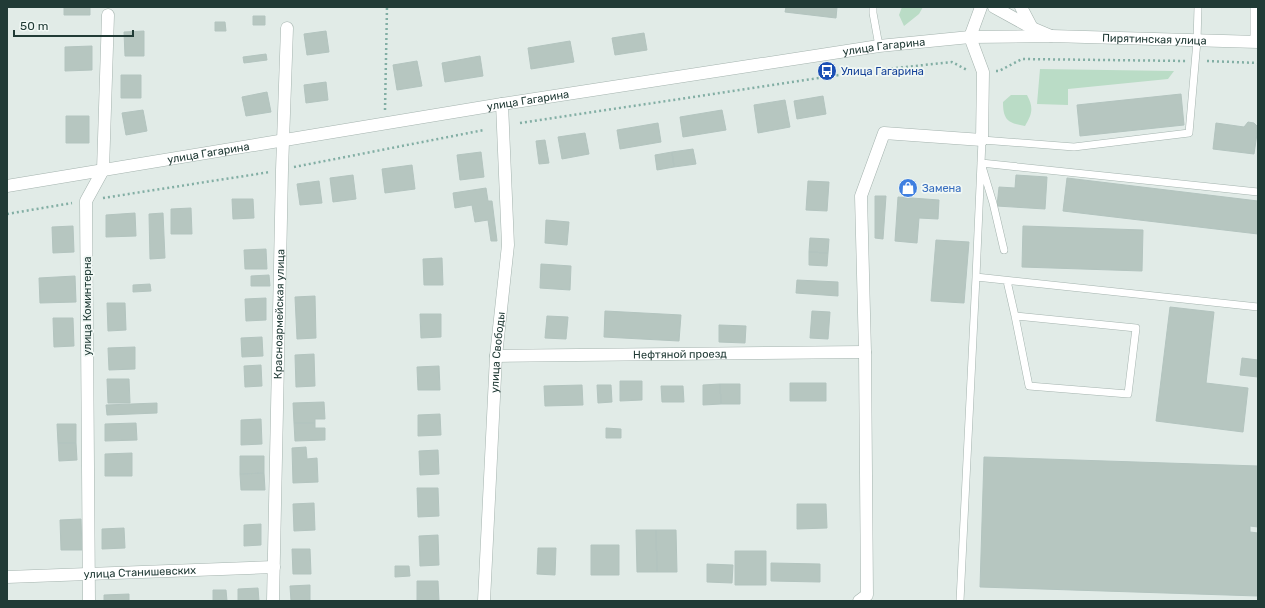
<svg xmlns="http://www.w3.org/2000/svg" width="1265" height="608" font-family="Rubik,sans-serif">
	<rect width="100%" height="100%" fill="#e1ebe7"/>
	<path fill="#badcc6" d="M902 7H923L919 14 904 26 899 15Z
		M1040 69 1174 71 1168 79 1068 89V105L1037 104Z
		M1011 95H1027C1034 108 1032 114 1025 126 1008 123 1003 120 1003 102Z"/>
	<path fill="#b6c6c0" stroke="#b3c4bf" d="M64 7H90V15H64Z
		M786 7H837L836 18 785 12Z
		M253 16H265V25H253Z
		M215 22H225L226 31H215Z
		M144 31V56H125L124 32Z
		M326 31 329 52 307 55 304 34Z
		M644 33 647 50 615 55 612 38Z
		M570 41 574 62 531 69 528 48Z
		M92 46V70L65 71V47Z
		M266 54 267 60 244 63 243 57Z
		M480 56 483 76 445 82 442 63Z
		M417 61 422 86 397 90 393 65Z
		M121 75H141V98H121Z
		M326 82 328 100 306 103 304 85Z
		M267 92 271 112 246 116 242 97Z
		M1181 94 1184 125 1080 136 1077 105Z
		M823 96 826 114 797 119 794 101Z
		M785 100 790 127 758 133 754 105Z
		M143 110 147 131 126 135 122 113Z
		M722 110 726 130 683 137 680 117Z
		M66 116H89V143H66Z
		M1248 122 1254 123 1258 127 1254 154 1213 149 1216 123 1244 127Z
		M658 123 661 142 620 149 617 130Z
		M585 133 589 154 562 159 558 137Z
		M545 140 549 163 539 164 536 141Z
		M693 149 696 164 674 167 672 152Z
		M481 152 484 177 460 180 457 155Z
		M672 152 674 167 657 170 655 155Z
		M412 165 415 189 385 193 382 169Z
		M353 175 356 199 333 202 330 178Z
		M1016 175 1047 177 1045 209 997 206 999 187 1015 188Z
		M1067 178 1258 201V234L1063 211Z
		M319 181 322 203 300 205 297 184Z
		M808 181 829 182 827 211 806 210Z
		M486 188 488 201H492L497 241H491L488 220 475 222 472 205 455 208 453 193Z
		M875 196H886L883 239 875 238Z
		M898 197 939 200 938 219 919 218 917 243 895 241Z
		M232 199H253L254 218 233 219Z
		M191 208 192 234H171V209Z
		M135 213 136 236 106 237V215Z
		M163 213 165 258 150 259 149 214Z
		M546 220 569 222 567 245 545 243Z
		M73 226 74 252 53 253 52 227Z
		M1023 226 1143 230 1142 271 1022 267Z
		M810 238 829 239 828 253 809 252Z
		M936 240 969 242 964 303 931 301Z
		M266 249 267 269H245L244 250Z
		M809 252 828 253 827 266 809 265Z
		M442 258 443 285H424L423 259Z
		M541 264 571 266 570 290 540 288Z
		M269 275 270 286H251V276Z
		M75 276 76 302 40 303 39 278Z
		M797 280 838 282V296L796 293Z
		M150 284 151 291 133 292V285Z
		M315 296 316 338 297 339 295 297Z
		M266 298V320L246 321 245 299Z
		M107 303H125L126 330 108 331Z
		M1170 307 1214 312 1206 383 1248 388 1243 432 1156 421Z
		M605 311 681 315 679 341 604 337Z
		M812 311 830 312 828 339 810 338Z
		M420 314H441V337L421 338Z
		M547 316 568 317 566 339 545 338Z
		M53 318H73L74 346 54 347Z
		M719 325 746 326 745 343 719 342Z
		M262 337 263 356 242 357 241 338Z
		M135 347V369L109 370 108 348Z
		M314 354 315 386 296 387 295 355Z
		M1242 358 1258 360V377L1240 375Z
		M261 365 262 386 245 387 244 366Z
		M439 366 440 390H418L417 367Z
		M107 379H129L130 403H108Z
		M620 381H642V400L620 401Z
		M790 383H826V401H790Z
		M720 384 721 404 703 405V385Z
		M720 384H740V404H721Z
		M582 385 583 405 545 406 544 386Z
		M597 385H611L612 402 598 403Z
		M661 386H683L684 402H662Z
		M324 402 325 419H315V423H294L293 403Z
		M157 403V413L107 415 106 405Z
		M440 414 441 435 418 436V415Z
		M261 419 262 444 241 445V420Z
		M136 423 137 440 105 441V424Z
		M294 423H315V428H325V440L295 441Z
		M57 424H76V443H58Z
		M606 428 621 429V438H606Z
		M58 443H76L77 460 59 461Z
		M306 447 307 459 317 458 318 482 293 483 292 448Z
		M438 450 439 474 420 475 419 451Z
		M132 453V476H105V454Z
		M240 456H264V473L240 474Z
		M984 457 1258 466V527L1250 526V532L1258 533V596L980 587Z
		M264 473 265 490H241L240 474Z
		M417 488H438L439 516 418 517Z
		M314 503 315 530 294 531 293 504Z
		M797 504H826L827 528 797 529Z
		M81 519 82 550H61L60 520Z
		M261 524V545L244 546V525Z
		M124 528 125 548 102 549V529Z
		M636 530H656L657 572H637Z
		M656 530H676L677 572H657Z
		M438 535 439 565 420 566 419 536Z
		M591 545H619V575H591Z
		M538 548H556L555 575 537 574Z
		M292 549H310L311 574H293Z
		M735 551H766V585H735Z
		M771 563 820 564V582L771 581Z
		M707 564 733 565 732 583 707 582Z
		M395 566H409L410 576 395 577Z
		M417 581H438L439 601H417Z
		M310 585V601H291L290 586Z
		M258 588 259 601H238V589Z
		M213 590H226L227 601H213Z
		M129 594V601H104V595Z"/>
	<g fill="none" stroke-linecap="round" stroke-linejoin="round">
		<g stroke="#a4b3ae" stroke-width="8">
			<path id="service" d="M873 7V13L879 46
				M1198 7 1197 41 1189 133 1074 147 982 140 976 277 1258 307
				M1254 42V7
				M1004 250 993 203 981 163 1258 192
				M1007 281 1015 316 1136 328 1128 394 1029 386 1015 316
				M960 601 976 277"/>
		</g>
		<g stroke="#a4b3ae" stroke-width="13">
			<g id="minor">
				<path d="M994 7 1032 28 1051 36"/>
				<path d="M1021 7 1032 28"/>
				<path id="s1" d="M496 356 865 352"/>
				<path id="s2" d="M7 577 274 567"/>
				<path d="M89 601 86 201 103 170 108 15"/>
				<path id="s3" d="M273 601 282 170 287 28"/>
				<path id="s4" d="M484 601 496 356 508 245 502 104"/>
				<path d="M859 601 867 595 865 352 861 196 884 133 982 140 983 72 970 37 981 7"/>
			</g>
		</g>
		<g stroke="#a4b3ae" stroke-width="13">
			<g id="tertiary">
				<path id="s5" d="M7 186 502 104 879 46 970 37 1051 36 1258 42"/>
			</g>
		</g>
		<path stroke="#82aea4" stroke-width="2.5" stroke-dasharray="2 3" stroke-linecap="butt" d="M1207 61 1258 63
			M996 71H999L1022 59 1186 61
			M385 110 387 7
			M520 123 859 72 952 62 967 70
			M294 167 484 130
			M103 198 270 172
			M7 214 72 203"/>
		<use href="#service" stroke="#fff" stroke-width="7"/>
		<use href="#minor" stroke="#fff" stroke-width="12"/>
		<use href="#tertiary" stroke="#fff" stroke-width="12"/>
	</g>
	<defs>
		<g id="bus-disc" transform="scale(1)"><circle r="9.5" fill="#1a4fb4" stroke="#f1f8f5"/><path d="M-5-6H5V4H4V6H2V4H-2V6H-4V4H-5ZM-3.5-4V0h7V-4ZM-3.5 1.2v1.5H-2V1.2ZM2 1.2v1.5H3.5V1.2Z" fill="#fff"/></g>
		<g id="shop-disc" transform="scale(1)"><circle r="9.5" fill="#3f7fe0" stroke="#f1f8f5"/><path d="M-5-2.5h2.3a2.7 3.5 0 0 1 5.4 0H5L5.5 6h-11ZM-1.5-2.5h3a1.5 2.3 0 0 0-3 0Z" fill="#fff"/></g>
	</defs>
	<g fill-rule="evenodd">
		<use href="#bus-disc" x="827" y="71"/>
		<use href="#shop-disc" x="908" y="188"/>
	</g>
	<g text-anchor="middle" stroke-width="3.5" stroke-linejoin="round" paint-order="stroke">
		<g font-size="11" fill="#213b36" stroke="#f1f8f5">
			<text dy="4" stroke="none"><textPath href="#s5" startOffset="1159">Пирятинская улица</textPath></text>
			<text dy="4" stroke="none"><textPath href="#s5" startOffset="888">улица Гагарина</textPath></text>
			<text dy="4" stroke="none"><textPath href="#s5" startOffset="528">улица Гагарина</textPath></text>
			<text dy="4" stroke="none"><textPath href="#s5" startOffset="204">улица Гагарина</textPath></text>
			<text transform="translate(87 306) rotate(-90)" y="4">улица Коминтерна</text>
			<text dy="4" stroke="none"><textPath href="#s3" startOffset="287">Красноармейская улица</textPath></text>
			<text dy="4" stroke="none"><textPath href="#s4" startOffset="249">улица Свободы</textPath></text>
			<text dy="4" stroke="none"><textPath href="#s1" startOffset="184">Нефтяной проезд</textPath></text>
			<text dy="4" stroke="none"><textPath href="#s2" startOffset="133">улица Станишевских</textPath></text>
		</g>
		<g font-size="11" fill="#164399" stroke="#f1f8f5" text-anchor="start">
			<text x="841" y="75">Улица Гагарина</text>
		</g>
		<g font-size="11" fill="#366cbe" stroke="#f1f8f5" text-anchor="start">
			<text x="922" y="192">Замена</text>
		</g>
	</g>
	<rect width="1265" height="608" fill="none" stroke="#213b36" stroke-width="16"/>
	<path d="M14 30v6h119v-6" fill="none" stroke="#213b36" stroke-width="2"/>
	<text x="20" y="30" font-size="12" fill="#213b36" stroke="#f1f8f5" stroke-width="3" paint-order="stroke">50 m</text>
</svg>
